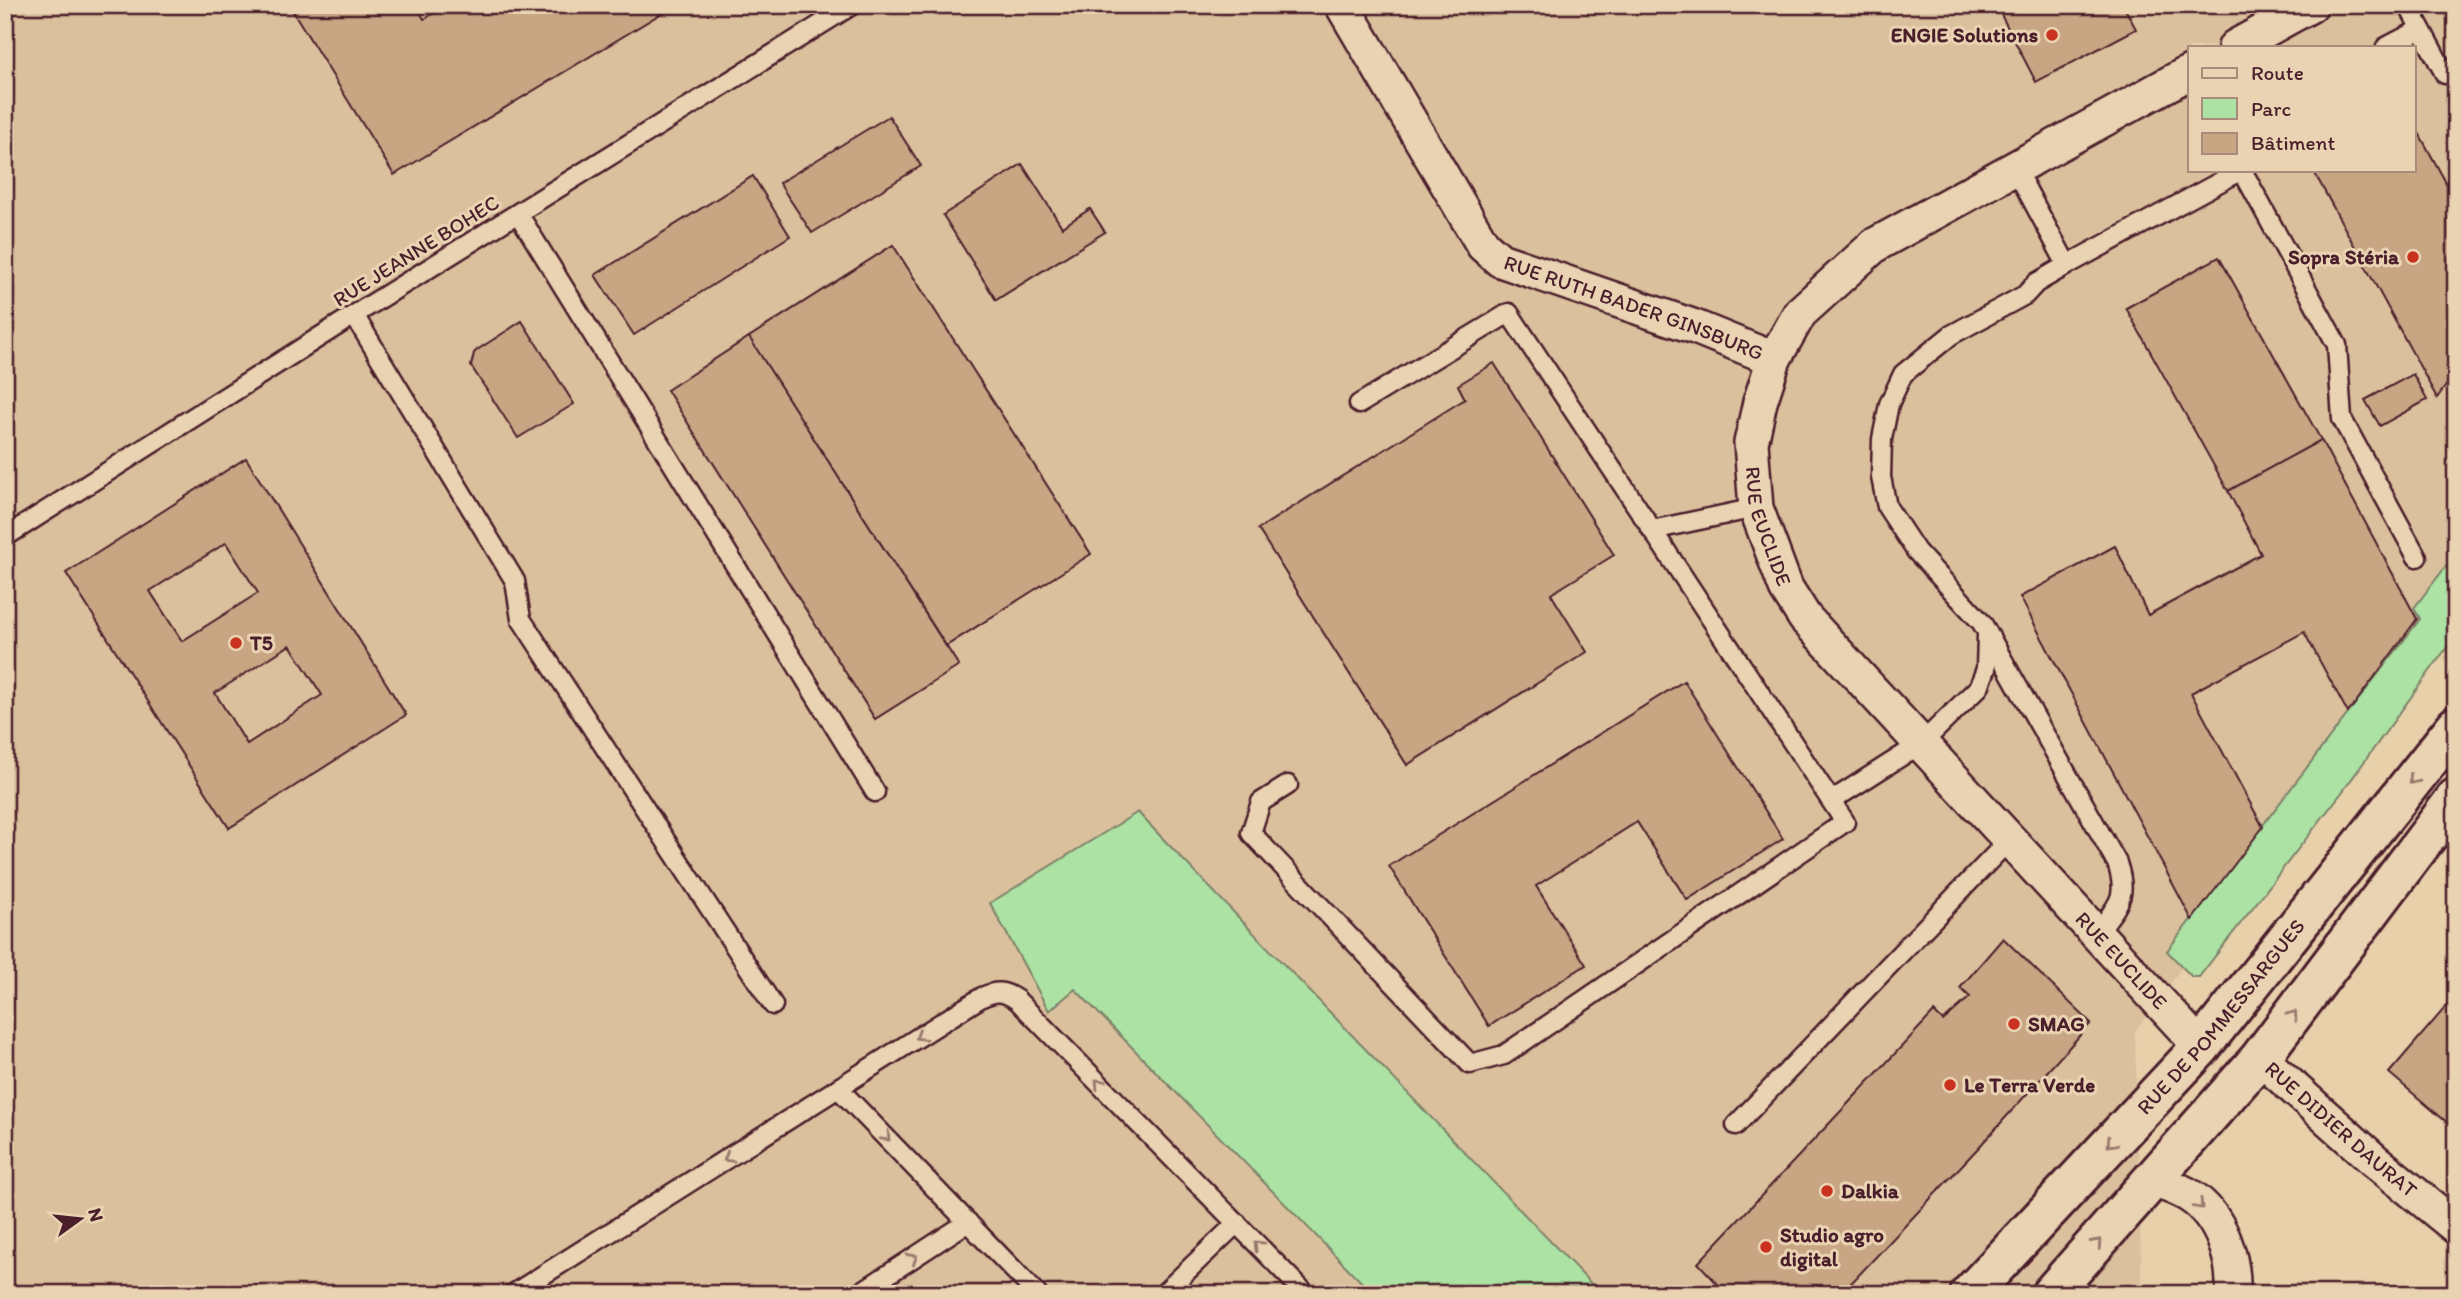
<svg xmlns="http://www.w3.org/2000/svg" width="2461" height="1299" font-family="Itim,sans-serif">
	<rect width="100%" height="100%" fill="#e8d0ab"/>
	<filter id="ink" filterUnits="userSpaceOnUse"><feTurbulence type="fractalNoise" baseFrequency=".0143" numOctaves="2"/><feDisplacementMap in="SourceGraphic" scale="14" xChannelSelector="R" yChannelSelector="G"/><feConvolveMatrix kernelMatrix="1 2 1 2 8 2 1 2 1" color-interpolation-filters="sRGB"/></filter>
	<g filter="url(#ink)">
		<path fill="#dbc09d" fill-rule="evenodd" d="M5 5H2456V594L2135 1031 2142 1294H5ZM2190 47H2414V170H2190Z"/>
		<path fill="#ace2a4" stroke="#7b8068" stroke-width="2" d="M2456 553V635L2343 791 2199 977H2192L2167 951 2420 619 2414 608Z
			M1138 812 1144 819 1601 1294H1373L1075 989 1049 1011 990 903Z"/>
		<path fill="#c8a684" stroke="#4a1f2b" stroke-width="2" fill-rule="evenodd" d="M289 5H416L424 19 449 5H675L394 175Z
			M1996 5H2123L2136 29 2036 82Z
			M889 116 921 166 812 233 779 183Z
			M2414 124 2456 201V372L2437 398 2313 170H2414Z
			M1022 164 1062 227 1090 209 1105 232 996 300 943 215Z
			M753 176 790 236 634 335 595 275Z
			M893 245 1091 554 946 646 749 337Z
			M2219 257 2321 440 2228 491 2126 308Z
			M522 321 574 404 518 438 471 366 474 353 477 350Z
			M749 337 959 666 875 719 667 390Z
			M1494 363 1614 555 1551 594 1587 652 1407 765 1258 529 1465 399 1458 385Z
			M2413 374 2427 400 2380 426 2365 400Z
			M2321 440 2417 619 2348 713 2304 632 2191 693 2263 827 2192 920 2020 597 2115 546 2148 615 2261 554 2228 491Z
			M246 458 406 715 229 828 66 573ZM226 543 258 593 182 641 150 591ZM290 645 322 695 247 744 215 693Z
			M1684 681 1783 839 1687 900 1637 822 1536 886 1586 965 1489 1026 1389 866Z
			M2003 938 2091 1023 1979 1147 1841 1294H1727L1698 1263 1934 1012 1943 1021 1970 997 1960 988Z
			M2456 995V1130L2389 1073Z"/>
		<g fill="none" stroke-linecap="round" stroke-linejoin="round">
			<g stroke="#4a1f2b" stroke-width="23">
				<path id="service" d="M2259 5 2270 28
					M2408 5 2445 74 2456 67
					M2386 47 2419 30
					M2015 168 2067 265
					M2242 170 2337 345 2342 419 2417 557
					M519 215 875 792
					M354 315 515 581 521 619 773 1005
					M1652 530 1756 508
					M5 537 354 315 852 5
					M1288 785 1261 802 1251 833 1470 1064 1504 1055 1845 822 1509 313 1359 404
					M1831 801 1922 743 1979 687 1986 669 1987 635
					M2097 933C2117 905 2129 899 2117 863L1982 623 1916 551 1887 507 1881 477 1882 439 1889 404 1903 374 1951 335 2025 295 2036 283 2067 265 2242 170
					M838 1088 1037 1294
					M1736 1125 2010 839
					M513 1294 982 997C997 990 1004 991 1017 1000L1306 1294
					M858 1294 968 1222
					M1163 1294 1237 1223"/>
			</g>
			<g stroke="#4a1f2b" stroke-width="38">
				<g id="minor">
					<path id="s1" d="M1342 5 1483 245 1500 260 1695 327 1774 359"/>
					<path d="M2235 47 2311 5"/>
					<path id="s2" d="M2190 72 1875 245 1800 313 1774 359 1760 402 1751 443 1756 508 1786 588 1805 618 2201 1047"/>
					<path id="s3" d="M2260 1058 2374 1160 2456 1227"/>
					<path d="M2154 1180C2166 1185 2179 1189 2190 1196 2221 1216 2235 1259 2233 1294"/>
				</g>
			</g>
			<g stroke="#4a1f2b" stroke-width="44">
				<g id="primary">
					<path id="s4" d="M1970 1294 2201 1047 2456 726"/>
					<path d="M2051 1294 2260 1058 2456 798"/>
				</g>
			</g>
			<use href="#service" stroke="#e9d3b2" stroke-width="18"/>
			<use href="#minor" stroke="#e9d3b2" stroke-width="33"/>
			<use href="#primary" stroke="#e9d3b2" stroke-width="38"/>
		</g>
		<defs><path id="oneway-chevron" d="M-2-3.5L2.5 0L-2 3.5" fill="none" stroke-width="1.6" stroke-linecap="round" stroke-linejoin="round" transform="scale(1.75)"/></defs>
		<g stroke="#9a796e">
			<use href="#oneway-chevron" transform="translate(2413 780) rotate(129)"/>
			<use href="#oneway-chevron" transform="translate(2293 1015) rotate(-53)"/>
			<use href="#oneway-chevron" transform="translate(920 1036) rotate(148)"/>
			<use href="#oneway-chevron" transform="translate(1099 1083) rotate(-134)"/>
			<use href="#oneway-chevron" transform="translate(886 1137) rotate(46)"/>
			<use href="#oneway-chevron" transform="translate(2111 1143) rotate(133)"/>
			<use href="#oneway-chevron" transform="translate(728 1158) rotate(148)"/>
			<use href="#oneway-chevron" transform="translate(2199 1205) rotate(46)"/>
			<use href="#oneway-chevron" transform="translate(2097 1243) rotate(-48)"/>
			<use href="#oneway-chevron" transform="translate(1258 1245) rotate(-135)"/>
			<use href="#oneway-chevron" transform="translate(913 1258) rotate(-33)"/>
		</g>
	</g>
	<g fill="#c8321e" stroke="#e9d3b2" stroke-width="2.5">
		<circle cx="2052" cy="35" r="7"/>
		<circle cx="2413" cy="257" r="7"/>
		<circle cx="236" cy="643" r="7"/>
		<circle cx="2014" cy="1024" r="7"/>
		<circle cx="1950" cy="1085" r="7"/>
		<circle cx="1827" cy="1191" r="7"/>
		<circle cx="1766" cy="1247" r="7"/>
	</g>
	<g text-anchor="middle" stroke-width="6" stroke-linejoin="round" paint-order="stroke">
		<g font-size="21" font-weight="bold" fill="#4a1f2b" stroke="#e9d3b2" text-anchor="start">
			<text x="2038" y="42" text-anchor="end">ENGIE Solutions</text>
			<text x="2399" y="264" text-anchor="end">Sopra Stéria</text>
			<text x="250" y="650">T5</text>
			<text x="2028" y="1031">SMAG</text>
			<text x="1964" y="1092">Le Terra Verde</text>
			<text x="1841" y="1198">Dalkia</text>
			<text x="1780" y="1242">Studio agro<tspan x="1780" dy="24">digital</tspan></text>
		</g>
		<g font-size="21" fill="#4a1f2b" stroke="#e9d3b2">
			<text transform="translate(416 251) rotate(-32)" y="7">RUE JEANNE BOHEC</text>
			<text dy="7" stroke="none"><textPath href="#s1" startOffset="443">RUE RUTH BADER GINSBURG</textPath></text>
			<text dy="7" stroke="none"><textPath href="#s2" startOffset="686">RUE EUCLIDE</textPath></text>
			<text dy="7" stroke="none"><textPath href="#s2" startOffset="1253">RUE EUCLIDE</textPath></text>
			<text dy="7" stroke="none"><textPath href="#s4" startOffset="374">RUE DE POMMESSARGUES</textPath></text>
			<text dy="7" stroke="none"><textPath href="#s3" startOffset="108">RUE DIDIER DAURAT</textPath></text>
		</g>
	</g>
	<rect width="2461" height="1299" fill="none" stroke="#e9d3b2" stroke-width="28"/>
	<rect x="14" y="14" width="2433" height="1271" fill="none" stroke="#4a1f2b" stroke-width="2.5" filter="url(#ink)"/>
	<rect x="2188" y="46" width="228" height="126" fill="#e9d3b2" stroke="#a98b7c" stroke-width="2"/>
	<rect x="2202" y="68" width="35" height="10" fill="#e9d3b2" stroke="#a98b7c" stroke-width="2"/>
	<text x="2251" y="80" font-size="21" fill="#4a1f2b">Route</text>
	<rect x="2202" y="98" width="35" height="21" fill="#ace2a4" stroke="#a98b7c" stroke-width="2"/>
	<text x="2251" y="116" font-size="21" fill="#4a1f2b">Parc</text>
	<rect x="2202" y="133" width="35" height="21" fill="#c8a684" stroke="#a98b7c" stroke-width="2"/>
	<text x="2251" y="150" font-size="21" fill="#4a1f2b">Bâtiment</text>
	<g transform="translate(80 1219) rotate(75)" stroke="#e9d3b2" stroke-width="5" paint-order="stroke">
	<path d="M0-5L12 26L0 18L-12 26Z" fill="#4a1f2b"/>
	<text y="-10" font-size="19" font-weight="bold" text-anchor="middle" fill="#4a1f2b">N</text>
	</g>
</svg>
